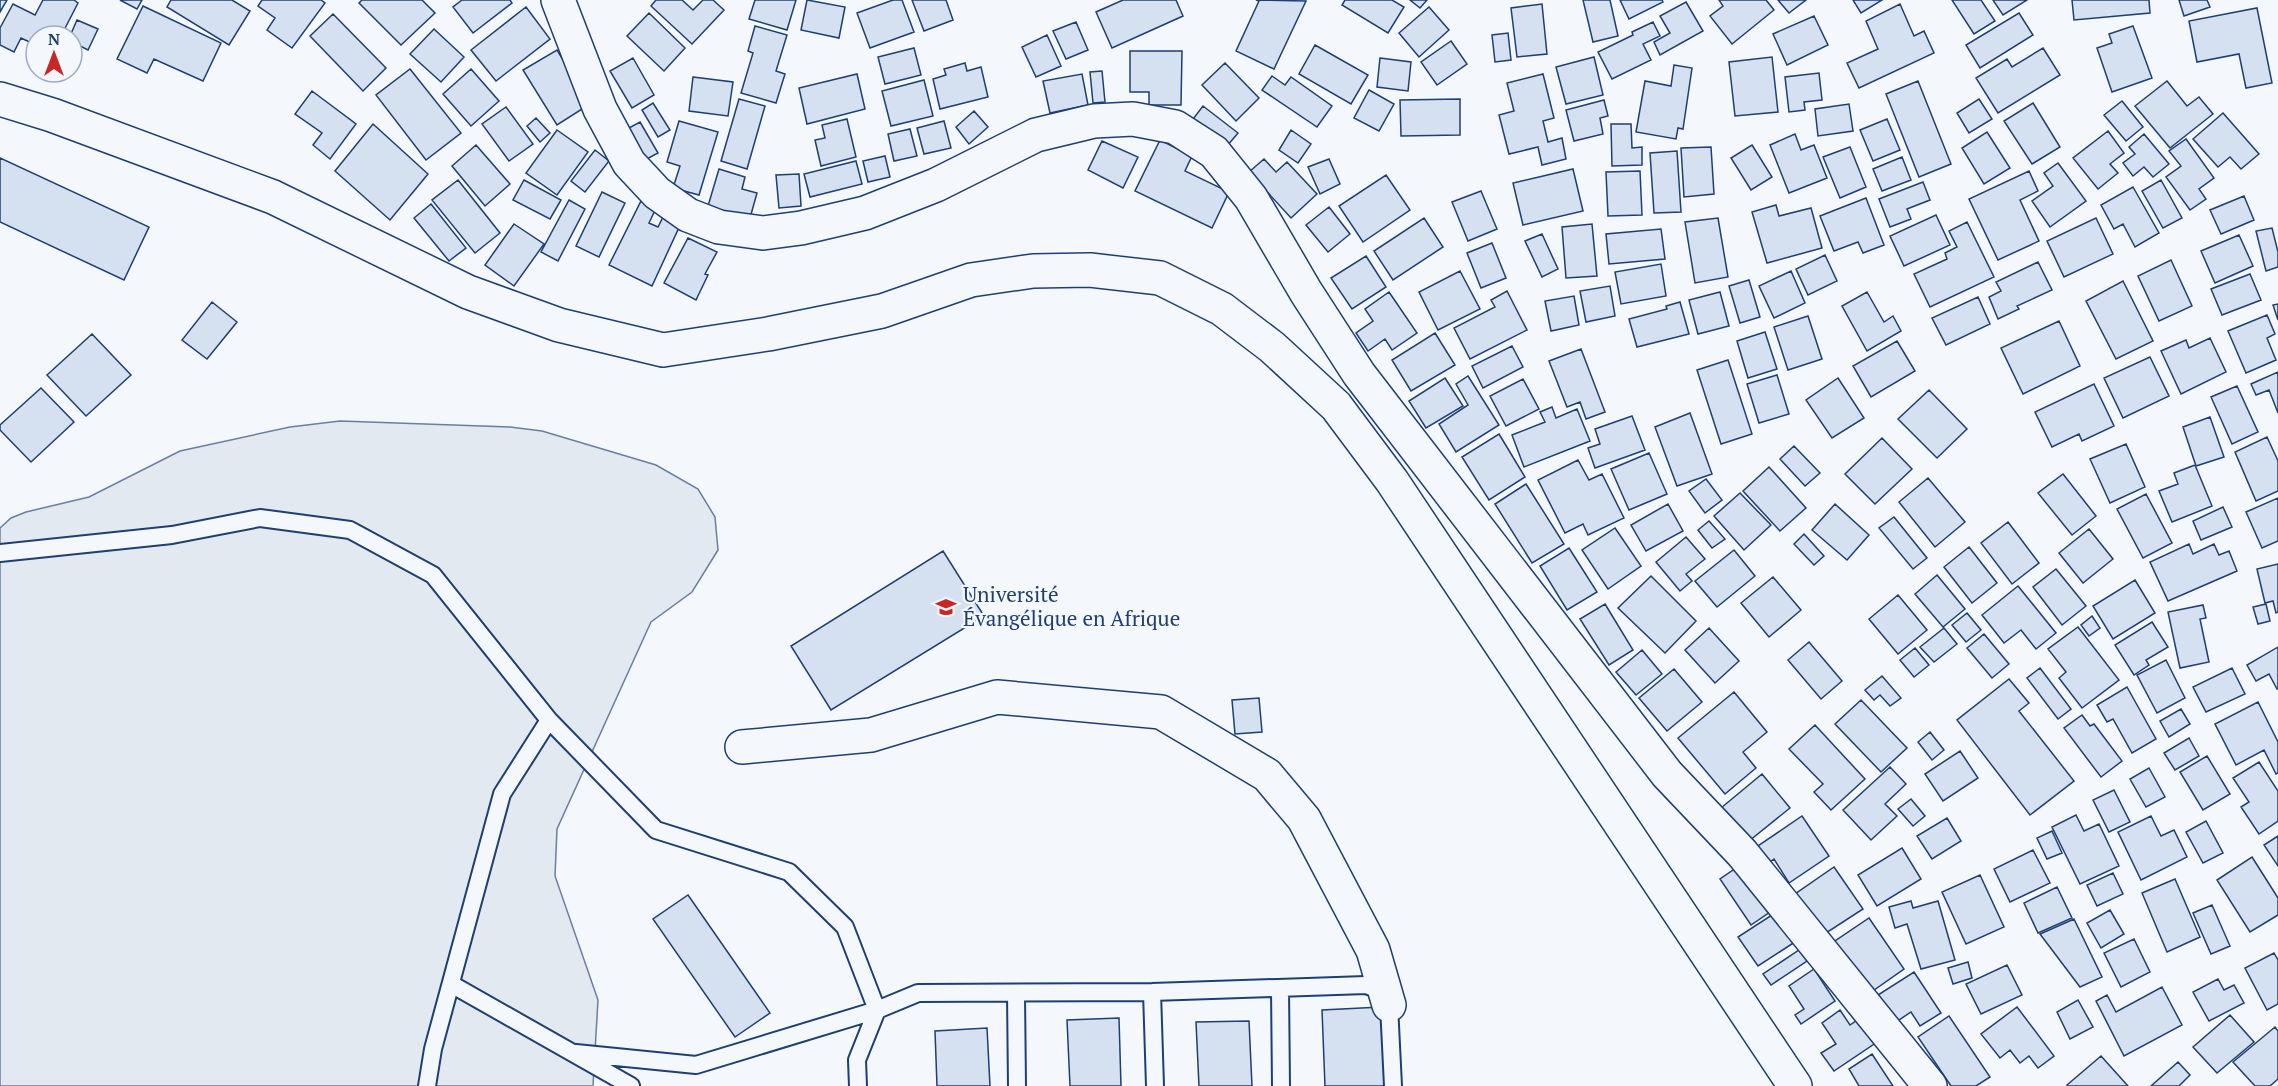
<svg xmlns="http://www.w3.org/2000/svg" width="2278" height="1086" font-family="'PT Serif',serif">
	<rect width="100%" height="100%" fill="#f4f7fb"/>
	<path fill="#e3e9f0" stroke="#687fa3" stroke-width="1.5" d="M340 421 510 427 542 431 656 465 698 489 715 517 718 550 692 592 651 622 557 829 555 876 598 1000 593 1086H0V528L11 518 26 512 89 497 180 451 290 427Z"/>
	<path fill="#d5e0f0" stroke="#1d3f73" stroke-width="1.5" d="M0 0H7L0 12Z
		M43 0H74L78 3 61 36H36V45L21 38 14 52 0 45V28L13 4 35 15Z
		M120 0H142L137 9Z
		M171 0H232L250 11 229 45 167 7Z
		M262 0H321L325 3 292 48 267 30 275 18 258 6Z
		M362 0H422L435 13 401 45 359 3Z
		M462 0H510L512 3 473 33 453 7Z
		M656 0H682L693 10 703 0H713L724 10 692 44 651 6Z
		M755 0H796L787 30 749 19Z
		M807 0 845 7 839 38 801 30Z
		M893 0H902L914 32 870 48 857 13Z
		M912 0H946L953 20 924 31Z
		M1123 0H1176L1183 16 1112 48 1096 12Z
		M1256 0 1306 1 1274 69 1236 51 1259 1Z
		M1345 0H1392L1404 7 1388 33 1342 5Z
		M1410 0H1427L1420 8Z
		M1583 0H1610L1618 36 1593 42Z
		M1620 0H1662L1663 2 1629 19Z
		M1719 0H1766L1774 10 1732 44 1710 16 1723 6Z
		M1778 0H1806L1789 13Z
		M1853 0H1882L1861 13Z
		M1952 0H1981L1995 21 1974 34Z
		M1993 0H2027L2003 15Z
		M2072 0H2149L2150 13 2074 20Z
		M2179 0H2207L2210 7 2184 16Z
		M1686 2 1703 31 1660 55 1654 42 1670 33 1660 16Z
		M1542 4 1547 54 1517 57 1511 8Z
		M1900 4 1914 36 1924 31 1934 53 1859 88 1847 63 1878 49 1866 21Z
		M143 6 221 43 203 81 154 59 147 73 117 59Z
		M526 7 550 39 496 81 471 50Z
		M1429 7 1449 30 1419 57 1399 33Z
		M2257 8 2272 83 2246 88 2239 54 2197 62 2189 21Z
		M649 13 685 48 664 71 627 36Z
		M2019 13 2033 35 1980 68 1966 45Z
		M333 14 386 68 363 91 310 36Z
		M1814 16 1828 45 1787 65 1773 34Z
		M77 20 98 29 88 50 72 42V36H70Z
		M1076 22 1088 50 1066 59 1053 31Z
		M1653 22 1660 36 1643 44 1651 60 1612 79 1598 52 1633 35 1632 32Z
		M755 26 787 35 776 71 785 74 776 103 741 93 753 53 748 51Z
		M2133 26 2152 78 2112 92 2097 48 2112 43 2109 34Z
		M434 29 464 57 441 82 410 54Z
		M1508 33 1511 60 1495 62 1492 35Z
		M1047 35 1061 66 1036 77 1022 47Z
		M1451 41 1467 64 1437 85 1421 62Z
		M1315 45 1368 75 1351 104 1299 74Z
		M914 48 921 75 885 84 878 57Z
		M2043 48 2060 75 1998 113 1976 78 2007 59 2012 67Z
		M557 50 590 104 557 125 523 70Z
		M1130 51H1182L1181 105H1149V92H1130Z
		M1594 57 1603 95 1566 104 1556 67Z
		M1772 57 1778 112 1735 116 1729 62Z
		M633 58 654 95 632 108 610 71Z
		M1380 58 1411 62 1408 91 1377 87Z
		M965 63 967 71 981 67 988 97 940 109 933 79 946 75 944 69Z
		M1225 63 1259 98 1236 121 1202 85Z
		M1674 65 1692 68 1683 129 1678 128 1676 139 1636 132 1645 81 1671 86Z
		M410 69 461 133 426 160 376 95Z
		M471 69 499 101 471 126 443 94Z
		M1102 71 1105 102 1093 103 1090 72Z
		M1819 73 1822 100 1804 102 1805 110 1789 112 1785 77Z
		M857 74 865 109 807 124 799 88Z
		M1082 74 1088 105 1050 113 1043 81Z
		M1543 74 1554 118 1543 121 1548 142 1562 138 1566 159 1542 165 1538 147 1509 154 1499 115 1514 111 1507 83Z
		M1272 76 1285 85 1291 77 1332 106 1317 127 1262 90Z
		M693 77 733 82 728 116 689 111Z
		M924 80 933 116 891 126 882 91Z
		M1918 81 1951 164 1919 177 1886 94Z
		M2167 81 2187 106 2199 97 2213 114 2170 148 2135 106Z
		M1369 90 1394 104 1379 131 1354 118Z
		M312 91 356 124 330 159 313 145 322 133 295 114Z
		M739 99 765 106 747 169 721 161Z
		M1460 99V135L1401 136 1400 100Z
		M1979 99 1992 119 1969 133 1957 113Z
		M1604 100 1608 116 1600 118 1603 134 1574 141 1566 110Z
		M2122 101 2143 127 2126 141 2104 115Z
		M653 103 670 130 658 137 642 110Z
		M2033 103 2060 147 2032 164 2004 121Z
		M1849 104 1853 131 1818 136 1815 109Z
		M1203 106 1238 133 1227 146 1193 119Z
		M506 107 533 144 509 161 482 124Z
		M974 111 988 127 969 144 956 127Z
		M2223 113 2259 154 2241 169 2230 157 2218 167 2193 139Z
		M536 118 550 133 540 142 527 126Z
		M847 119 856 157 821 166 815 140 825 138 822 125Z
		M1887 119 1900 150 1873 161 1860 130Z
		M679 121 718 132 699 195 673 188 680 166 667 162Z
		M944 121 951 148 924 154 917 128Z
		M640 122 658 153 645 160 627 129Z
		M373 124 428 174 390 220 335 171Z
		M1611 124H1631L1632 148 1642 147V165L1612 166Z
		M910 129 917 156 894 161 888 134Z
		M557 130 588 152 557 195 526 173Z
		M1291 130 1311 144 1298 163 1279 150Z
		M2108 131 2124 153 2110 164 2118 173 2098 189 2073 158Z
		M1987 132 2010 168 1984 184 1962 148Z
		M1795 134 1801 150 1814 145 1827 178 1789 193 1770 145Z
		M2144 134 2169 164 2153 177 2144 167 2133 176 2123 163 2135 154 2129 147Z
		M2186 139 2214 178 2199 189 2206 199 2190 210 2166 177 2181 166 2169 151Z
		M1160 140 1192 156 1185 171 1229 192 1212 228 1135 191Z
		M1102 141 1138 157 1123 188 1088 170Z
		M476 145 510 184 485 206 452 166Z
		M1752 145 1772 177 1751 190 1731 158Z
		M1711 147 1714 194 1684 197 1681 148Z
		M1850 147 1866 187 1840 198 1823 157Z
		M595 150 609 161 585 192 571 181Z
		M1677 151 1681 212 1654 213 1650 153Z
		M885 156 890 177 868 182 863 161Z
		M1902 157 1911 180 1882 191 1873 169Z
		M0 158 149 227 124 280 0 222Z
		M1264 159 1276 172 1287 162 1317 194 1291 218 1249 172Z
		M1329 159 1340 184 1320 194 1308 167Z
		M856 161 862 184 810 197 804 174Z
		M2058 163 2086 201 2050 227 2032 201 2053 186 2044 173Z
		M719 169 745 177 742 189 757 193 750 218 708 206Z
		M1573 169 1583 211 1523 225 1513 183Z
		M1640 171 1642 215 1608 216 1606 172Z
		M2029 171 2038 191 2020 200 2039 241 1998 260 1969 199Z
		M799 174 801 206 779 208 776 175Z
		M1386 175 1410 210 1363 242 1339 206Z
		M458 180 500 233 475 253 432 200Z
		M524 180 561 200 550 219 513 200Z
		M2161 180 2182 218 2163 228 2142 191Z
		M1923 182 1930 200 1907 209 1911 219 1890 227 1879 199Z
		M2133 187 2159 233 2135 247 2123 224 2114 229 2101 205Z
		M1481 191 1497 229 1468 241 1452 202Z
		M602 192 625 203 599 257 576 246Z
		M2244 196 2254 220 2221 234 2210 210Z
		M1866 198 1884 245 1863 253 1858 242 1834 251 1820 216Z
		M569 200 585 209 558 261 541 252Z
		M641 201 656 208 649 223 658 227 665 213 682 221 652 286 609 265Z
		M431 204 466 248 449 261 414 218Z
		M1776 205 1779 216 1811 208 1822 248 1767 263 1752 212Z
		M1329 207 1350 234 1328 252 1306 225Z
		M1936 215 1950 245 1904 266 1890 236Z
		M1424 218 1443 247 1393 280 1374 251Z
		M1718 218 1728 277 1695 283 1685 222Z
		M2096 218 2113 254 2064 277 2047 241Z
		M1967 222 1994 277 1930 307 1914 274 1947 259 1945 253 1957 247 1949 231Z
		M514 224 544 244 514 286 485 265Z
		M1592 224 1597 276 1566 278 1562 227Z
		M2272 228 2278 252V267L2266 271 2256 231Z
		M1661 229 1665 259 1609 264 1606 234Z
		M1542 234 1558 269 1542 277 1525 241Z
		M2239 235 2253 266 2215 283 2201 251Z
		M688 238 717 252 705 274 708 275 696 300 664 283Z
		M1492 243 1506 278 1481 288 1467 253Z
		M1825 255 1837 281 1808 295 1796 269Z
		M1366 256 1386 287 1352 309 1331 278Z
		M2171 260 2192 306 2159 321 2138 276Z
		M2038 262 2052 290 2017 306 2019 309 1998 319 1989 297 2001 291 1996 282Z
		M1661 264 1666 296 1621 304 1615 272Z
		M1460 271 1480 309 1438 330 1419 292Z
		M1791 271 1805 303 1774 318 1759 286Z
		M2250 274 2261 300 2222 315 2211 289Z
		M1749 280 1760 317 1740 323 1729 286Z
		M2123 281 2153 341 2116 359 2086 301Z
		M1610 286 1615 316 1586 322 1580 291Z
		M1507 291 1527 330 1470 359 1454 328 1495 307 1491 300Z
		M1389 292 1417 333 1392 350 1385 339 1368 351 1356 333 1373 321 1365 309Z
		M1720 292 1729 326 1698 334 1689 300Z
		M1867 292 1884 322 1893 316 1901 331 1867 351 1842 306Z
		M1574 296 1579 325 1551 331 1545 301Z
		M1978 297 1990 324 1946 345 1932 318Z
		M212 302 237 322 207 359 182 340Z
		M1680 302 1689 334 1637 347 1629 319 1667 309 1666 306Z
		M2278 304V320L2273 305Z
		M2267 315 2275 334 2267 338 2276 360 2246 373 2228 331Z
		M1808 316 1822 359 1788 370 1774 327Z
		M2059 321 2080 366 2023 394 2001 348Z
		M1765 332 1777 369 1748 378 1737 341Z
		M1435 333 1455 365 1411 391 1392 360Z
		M92 334 131 375 86 416 47 375Z
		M2210 338 2226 372 2181 394 2161 351 2186 340 2189 348Z
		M1897 341 1915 371 1871 397 1853 366Z
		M1512 346 1523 367 1483 388 1472 366Z
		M1581 349 1605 412 1586 419 1580 402 1567 407 1549 361Z
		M2150 357 2169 396 2123 418 2104 378Z
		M1728 360 1752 434 1721 444 1697 370Z
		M2278 372V413L2269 390 2256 395 2251 384Z
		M1777 375 1789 414 1759 423 1747 384Z
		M1468 376 1499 425 1456 452 1439 424 1468 405 1456 384Z
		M1445 378 1463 406 1426 428 1409 401Z
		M1838 378 1864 418 1832 438 1806 400Z
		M1523 379 1539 409 1506 426 1490 396Z
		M2094 384 2114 426 2082 441 2079 434 2052 447 2035 412Z
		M2237 386 2258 432 2232 444 2211 397Z
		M41 388 74 422 31 462 0 430V425Z
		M1929 390 1967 429 1937 458 1898 419Z
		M1552 407 1556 418 1577 409 1590 441 1524 467 1512 435 1545 422 1540 412Z
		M1690 413 1712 474 1677 486 1655 427Z
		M1632 416 1645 450 1595 468 1588 448 1600 444 1595 429Z
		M2210 417 2224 457 2196 466 2183 427Z
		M1499 434 1525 477 1489 500 1462 457Z
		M2267 437 2278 461V491L2256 501 2235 452Z
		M1882 438 1912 469 1875 504 1845 474Z
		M2126 444 2145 487 2110 503 2090 459Z
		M1794 446 1820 473 1805 486 1780 459Z
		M1649 453 1667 494 1629 510 1611 469Z
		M1578 460 1589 480 1602 474 1624 518 1588 535 1583 524 1565 533 1538 480Z
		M2195 465 2212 506 2172 522 2159 491 2178 484 2174 473Z
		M1769 467 1806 508 1780 531 1743 491Z
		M2063 474 2096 516 2072 535 2038 493Z
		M1928 478 1965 522 1935 547 1899 502Z
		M1706 479 1722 500 1705 513 1689 491Z
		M1526 484 1564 544 1532 563 1495 504Z
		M1740 493 1771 525 1744 550 1714 516Z
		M2146 494 2172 543 2143 558 2117 509Z
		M2278 498V541L2262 548 2246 512Z
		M1668 504 1683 531 1646 551 1631 525Z
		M1835 504 1869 535 1847 560 1812 530Z
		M2223 507 2232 527 2201 540 2193 521Z
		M1894 517 1927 558 1913 569 1879 528Z
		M1709 521 1725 539 1712 548 1698 530Z
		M2008 522 2039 563 2012 584 1981 543Z
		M1615 528 1641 566 1608 589 1582 550Z
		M2089 529 2113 559 2083 583 2059 553Z
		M1804 534 1824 556 1814 565 1794 544Z
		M1686 537 1705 559 1686 574 1692 581 1680 591 1656 562Z
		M2189 544 2193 554 2214 544 2219 555 2229 551 2237 571 2168 601 2150 562Z
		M1969 547 1997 583 1972 603 1944 567Z
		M1569 548 1597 592 1567 610 1540 566Z
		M1734 550 1755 576 1717 607 1695 581Z
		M943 551 984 616 831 710 791 646Z
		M2278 564V612L2276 613 2273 601 2265 603 2257 569Z
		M2056 569 2086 606 2062 625 2033 587Z
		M1937 575 1965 609 1943 627 1915 594Z
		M1651 576 1696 621 1665 653 1618 608Z
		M1773 577 1801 610 1769 637 1741 603Z
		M2135 580 2155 613 2113 639 2093 606Z
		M2018 586 2056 633 2036 649 2021 630 2004 643 1982 615Z
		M1898 595 1927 630 1898 654 1869 619Z
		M1605 604 1633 650 1609 665 1580 619Z
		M2266 604 2270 621 2258 624 2253 607Z
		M2203 605 2206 618 2200 619 2209 662 2180 668 2168 612Z
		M1967 613 1981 630 1966 642 1952 625Z
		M2092 616 2100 628 2089 636 2081 625Z
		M2152 622 2168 647 2146 660 2149 665 2134 675 2115 645Z
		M2078 627 2119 680 2082 708 2059 678 2066 672 2048 649Z
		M1709 628 1739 661 1715 683 1685 650Z
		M1944 628 1957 644 1934 662 1920 647Z
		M1984 634 2009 664 1992 678 1967 648Z
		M1809 642 1842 681 1821 699 1788 660Z
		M2278 647V689H2277L2269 674 2256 681 2247 665Z
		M1915 648 1929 665 1914 677 1900 660Z
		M1642 650 1662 674 1636 695 1616 672Z
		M2166 660 2185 698 2157 713 2137 675Z
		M2040 668 2071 709 2058 719 2027 678Z
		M2232 668 2245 694 2206 712 2193 687Z
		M1674 669 1702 702 1667 731 1639 698Z
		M1882 676 1901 698 1890 706 1880 695 1874 700 1865 690Z
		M2009 679 2029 703 2019 711 2074 781 2030 815 1957 720Z
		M2127 687 2156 739 2132 753 2113 719 2107 722 2097 705Z
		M1734 692 1767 732 1743 752 1756 768 1725 794 1678 738Z
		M1259 698 1262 732 1235 734 1232 700Z
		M1861 700 1907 748 1881 772 1835 724Z
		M2258 702 2278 742V773L2276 774 2264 750 2236 765 2215 724Z
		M2181 709 2190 724 2169 737 2160 721Z
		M2082 715 2090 726 2094 724 2122 761 2101 777 2064 728Z
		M1815 725 1865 779 1831 810 1814 792 1823 784 1789 749Z
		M1930 732 1944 750 1932 760 1918 742Z
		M2189 738 2199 756 2175 770 2164 753Z
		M1960 751 1978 778 1943 801 1925 774Z
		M2207 756 2230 794 2203 810 2180 772Z
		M2259 762 2278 791V821L2259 834 2241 807 2249 802 2233 778Z
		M1890 767 1906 784 1885 804 1897 816 1871 840 1843 810Z
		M2149 768 2165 797 2146 807 2130 779Z
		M1762 774 1790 808 1749 841 1721 808Z
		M2114 790 2130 822 2109 832 2093 800Z
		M1911 799 1925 816 1913 826 1898 809Z
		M2076 815 2084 831 2099 824 2119 866 2080 884 2052 827Z
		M1802 816 1829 856 1789 883 1774 859 1766 865 1755 848Z
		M2151 816 2161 836 2174 830 2187 857 2141 880 2118 832Z
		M1947 818 1961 841 1932 859 1917 836Z
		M2206 821 2223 853 2203 863 2186 832Z
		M2052 831 2062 853 2047 859 2037 838Z
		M2278 836V866L2264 845Z
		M1902 848 1921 879 1877 906 1858 875Z
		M2033 850 2050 883 2010 902 1994 869Z
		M2252 857 2278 898V915L2250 932 2217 880Z
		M1739 866 1770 912 1751 925 1720 879Z
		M1834 867 1863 909 1823 935 1795 894Z
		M2113 873 2123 894 2097 906 2087 885Z
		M1980 875 2004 927 1966 944 1942 892Z
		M2175 879 2200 937 2167 952 2142 893Z
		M2057 887 2072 918 2038 933 2024 903Z
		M688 895 770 1013 735 1037 653 919Z
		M1911 901 1913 908 1938 901 1955 960 1921 969 1907 924 1895 928 1889 907Z
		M2212 905 2230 946 2211 954 2193 913Z
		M2110 910 2124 934 2101 948 2087 923Z
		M1778 911 1798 940 1758 966 1738 937Z
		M1869 918 1904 969 1867 995 1832 943Z
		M2074 919 2102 977 2080 987 2040 934Z
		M2134 939 2150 972 2121 987 2104 953Z
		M1799 950 1807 961 1771 985 1763 974Z
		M2274 953 2278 960V1004L2267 1010 2245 968Z
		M1968 962 1972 978 1953 984 1948 968Z
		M2007 965 2022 995 1981 1014 1966 984Z
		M1814 969 1835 1001 1801 1024 1795 1015 1804 1009 1789 986Z
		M1914 972 1941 1013 1920 1026 1911 1012 1896 1022 1878 995Z
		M2218 979 2224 990 2234 985 2244 1003 2209 1021 2193 992Z
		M2162 987 2182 1025 2124 1056 2096 1001 2107 995 2116 1012Z
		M2078 1000 2093 1027 2070 1039 2057 1012Z
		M1381 1007 1385 1086H1325L1322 1010Z
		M2017 1007 2054 1056 2038 1068 2029 1056 2020 1063 2010 1050 2000 1058 1981 1034Z
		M1840 1010 1850 1025 1866 1014 1883 1038 1834 1071 1821 1053 1836 1044 1822 1023Z
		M2230 1015 2254 1042 2217 1073 2193 1047Z
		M1949 1016 1990 1077 1976 1086H1951L1918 1037Z
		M1119 1018 1121 1086H1070L1067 1020Z
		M1249 1021 1252 1086H1199L1196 1022Z
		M2275 1027 2278 1031V1079L2270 1086H2255L2233 1062Z
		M987 1028 990 1086H937L935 1031Z
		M1872 1054 1893 1086H1859L1849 1069Z
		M2101 1056 2128 1086H2068L2067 1085Z
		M2178 1062 2190 1075 2179 1086H2151Z"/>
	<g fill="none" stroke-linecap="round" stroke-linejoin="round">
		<g stroke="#1d3f73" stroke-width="20">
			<path id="lane" d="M0 553 172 535 260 518 350 530 433 575 549 720 502 794 433 1049 427 1086
				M549 720 656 830 789 872 845 927 877 1010 857 1060 858 1086
				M451 984 631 1086
				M1280 989 1281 1086
				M1152 992 1155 1086
				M1016 994 1017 1086
				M576 1053 696 1065 877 1010 918 993 1152 992 1366 985 1380 990 1389 1005 1393 1086"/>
		</g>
		<g stroke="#1d3f73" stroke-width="36">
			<path id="street" d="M558 0 600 109 629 163 657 193 688 215 719 227 763 233 801 228 865 213 936 185 1036 135 1094 121 1133 119 1175 127 1214 152 1251 198 1306 292 1359 374 1667 774 1742 853 1930 1086
				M742 747 871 735 997 697 1161 712 1267 775 1304 819 1373 950 1389 1005"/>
		</g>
		<g stroke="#1d3f73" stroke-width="36">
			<path id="highway" d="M0 99 52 115 273 197 468 292 559 325 663 350 768 334 882 311 971 280 1033 271 1090 270 1160 278 1222 309 1272 347 1336 406 1392 481 1795 1086"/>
		</g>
		<use href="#lane" stroke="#f4f7fb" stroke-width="16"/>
		<use href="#street" stroke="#f4f7fb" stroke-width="33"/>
		<use href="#highway" stroke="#f4f7fb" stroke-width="33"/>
	</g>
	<defs>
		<g id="university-bare" transform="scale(1.62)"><path d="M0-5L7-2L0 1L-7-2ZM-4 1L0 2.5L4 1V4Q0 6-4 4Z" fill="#c62828" stroke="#f4f7fb" stroke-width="2.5" paint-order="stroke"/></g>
	</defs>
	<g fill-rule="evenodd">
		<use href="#university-bare" x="946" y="607"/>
	</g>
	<g text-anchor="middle" stroke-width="4.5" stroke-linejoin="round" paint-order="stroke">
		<g font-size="21" fill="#1d3f73" stroke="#f4f7fb" text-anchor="start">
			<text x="963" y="602">Université<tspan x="963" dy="24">Évangélique en Afrique</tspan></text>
		</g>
	</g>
	<g transform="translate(54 54)"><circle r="28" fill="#f4f7fb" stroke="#9eadc5" stroke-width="1.5"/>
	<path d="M0-4.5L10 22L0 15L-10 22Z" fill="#c62828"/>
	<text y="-9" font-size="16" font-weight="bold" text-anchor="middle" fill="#1d3f73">N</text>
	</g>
</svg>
